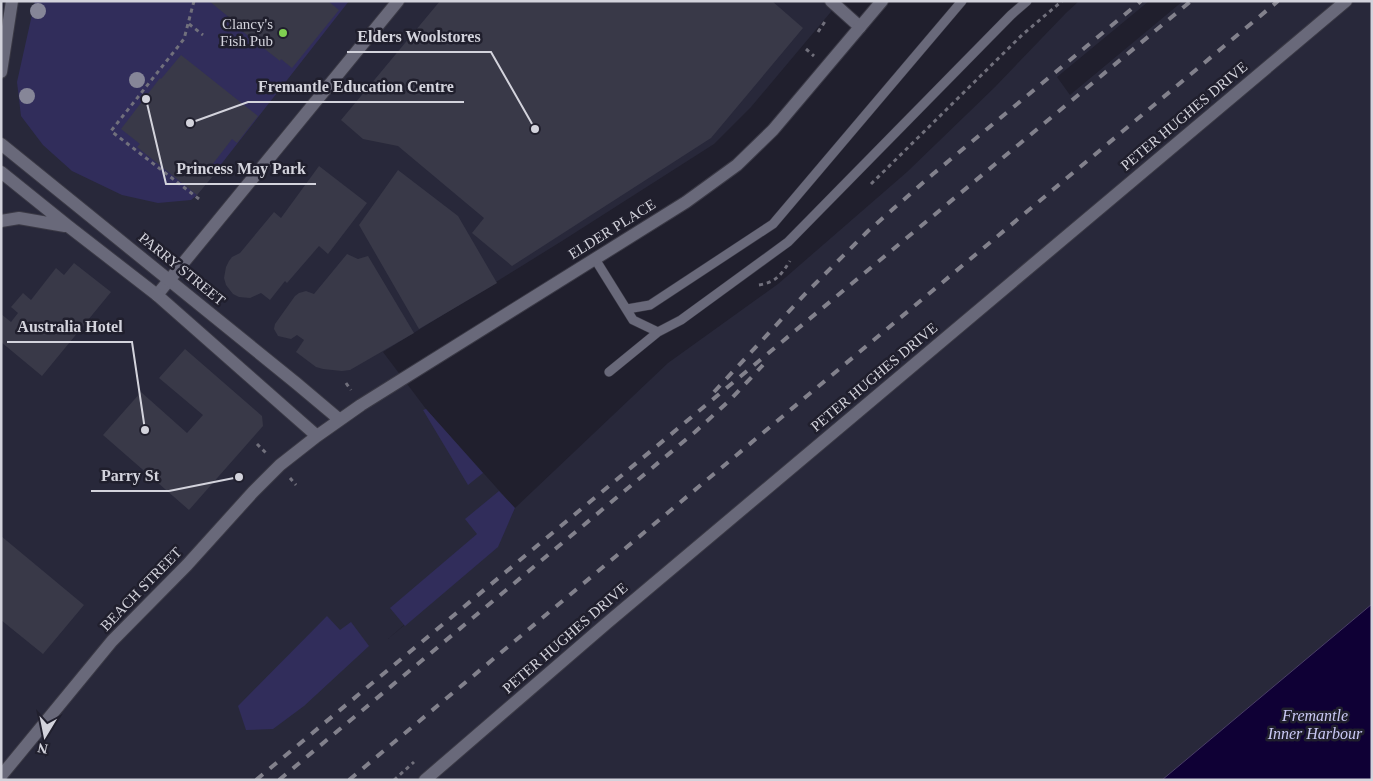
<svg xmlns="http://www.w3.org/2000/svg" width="1373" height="781" font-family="Georgia,serif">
	<rect width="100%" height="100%" fill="#201f2d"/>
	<path fill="#28283a" d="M1 1H840L751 107 714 144 562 241 383 352 426 409 513 506 496 544 388 639 497 547 515 508 668 363 778 284 907 172 995 87 1066 13 1079 1H1149L1057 77 1070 95 1183 1H1372V604L1162 780H1Z"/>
	<path fill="#312d5b" d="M35 1H349L197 195 191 200 158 203 122 195 72 171 43 145 21 116 17 82Z
		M426 409 483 473 468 485 423 410Z
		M499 491 515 508 498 547 405 626 390 608 477 534 465 519Z
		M327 616 340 630 351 622 369 646 304 706 273 729 246 730 238 706Z"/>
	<path fill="#0f0035" stroke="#4a3f67" d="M1372 604V780H1162Z"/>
	<path fill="#393948" d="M209 1H328L339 10 292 68 281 59 280 61 228 20 230 18Z
		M440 1H772L803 28 711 138 512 266 472 233 484 218 398 146 363 139 341 120Z
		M181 55 258 116 237 143 232 139 212 165 218 170 197 195 137 147 140 144 121 129 160 78 161 79Z
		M319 166 367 203 328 254 319 246 287 283 285 281 270 300 261 293 250 298 239 297 233 294 226 285 224 278 226 267 229 261 232 257 240 253 274 212 281 218Z
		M398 170 458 216 497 283 419 329 359 225Z
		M347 254 358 259 368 256 414 333 350 370 342 371 323 369 316 367 296 352 304 340 297 335 291 339 278 336 274 329 275 324 295 296 299 293 306 291 314 294Z
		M74 263 111 292 42 376 1 342V314L11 322 18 313 11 307 23 293 31 300 56 268 64 275Z
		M185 349 262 416 263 426 189 510 103 435 141 392 187 433 203 415 159 378Z
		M1 536 84 605 43 654 1 620Z"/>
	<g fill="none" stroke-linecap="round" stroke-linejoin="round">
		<g stroke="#3a3945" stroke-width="10">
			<path id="lane" d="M595 259 633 320 658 332 681 320 788 242 1011 15 1027 1
				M627 309 650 305 773 224 962 1
				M609 372 658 332"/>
		</g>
		<g stroke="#3a3945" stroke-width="14">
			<path id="street" d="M831 1 860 27
				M1 72 12 1
				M157 295 398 1
				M425 780 607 623 1346 1"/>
		</g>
		<g stroke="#3a3945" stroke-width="14">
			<path id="secondary" d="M1 144 296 383 340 420
				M1 172 68 226 157 295 317 436
				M1 221 19 218 65 226
				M1 776 112 641 187 565 253 492 280 465 317 436 361 405 686 202 737 165 773 130 882 1"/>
		</g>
		<path stroke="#71707c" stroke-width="3" stroke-dasharray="4 4" stroke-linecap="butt" d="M194 1 184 39 111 131 199 199
			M189 24 203 35
			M818 32 826 20
			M806 49 814 56
			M871 184 1022 35 1062 1
			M759 285C776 282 781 275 790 261
			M346 383 351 390
			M257 444 267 454
			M290 478 296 485
			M394 780 414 762"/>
		<use href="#lane" stroke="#69697a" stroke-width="9"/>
		<use href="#street" stroke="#69697a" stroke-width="12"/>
		<use href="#secondary" stroke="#69697a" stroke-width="12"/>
		<path stroke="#82818c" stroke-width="4" stroke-dasharray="9 9" stroke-linecap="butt" d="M714 392 806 293 868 231 933 174 1141 1
			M256 780 1191 1
			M279 780 695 432 731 399 763 365
			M349 780 1278 1"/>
	</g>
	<g fill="#868698">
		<circle cx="38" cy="11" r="8"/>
		<circle cx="137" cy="80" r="8"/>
		<circle cx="27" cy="96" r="8"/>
	</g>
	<circle fill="#80d051" stroke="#201f2d" stroke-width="2" cx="283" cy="33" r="5"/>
	<g text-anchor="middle" stroke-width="5" stroke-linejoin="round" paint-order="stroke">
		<g font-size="15" fill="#d3d3dc" stroke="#201f2d" text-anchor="end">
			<text x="273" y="29">Clancy's<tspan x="273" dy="17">Fish Pub</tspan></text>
		</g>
		<g font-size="15" fill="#d3d3dc" stroke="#201f2d">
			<text transform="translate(1184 116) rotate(-40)" y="5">PETER HUGHES DRIVE</text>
			<text transform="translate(612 229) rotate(-32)" y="5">ELDER PLACE</text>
			<text transform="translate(182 269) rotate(39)" y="5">PARRY STREET</text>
			<text transform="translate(874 377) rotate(-40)" y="5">PETER HUGHES DRIVE</text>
			<text transform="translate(141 589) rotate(-46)" y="5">BEACH STREET</text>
			<text transform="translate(565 638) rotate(-41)" y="5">PETER HUGHES DRIVE</text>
		</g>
		<g font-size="16" font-style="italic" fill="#c9c8f4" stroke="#201f2d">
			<text x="1315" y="721">Fremantle<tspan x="1315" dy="18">Inner Harbour</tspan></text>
		</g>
	</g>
	<path fill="none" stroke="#d3d3dc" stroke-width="2" d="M535 129L491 52H347M190 123L248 102H464M146 99L166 184H316M145 430L132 342H7M239 477L169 491H91"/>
	<g fill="#d3d3dc" stroke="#201f2d" stroke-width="2">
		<circle cx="535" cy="129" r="5"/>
		<circle cx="190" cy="123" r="5"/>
		<circle cx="146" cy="99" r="5"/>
		<circle cx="145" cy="430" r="5"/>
		<circle cx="239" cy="477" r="5"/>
	</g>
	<g font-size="16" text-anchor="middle" font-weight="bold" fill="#d3d3dc" stroke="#201f2d" stroke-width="5" stroke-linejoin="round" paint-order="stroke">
		<text x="419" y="42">Elders Woolstores</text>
		<text x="356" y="92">Fremantle Education Centre</text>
		<text x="241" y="174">Princess May Park</text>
		<text x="70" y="332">Australia Hotel</text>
		<text x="130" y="481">Parry St</text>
	</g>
	<rect width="1373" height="781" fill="none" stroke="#d3d3dc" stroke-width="5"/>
	<g transform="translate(45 736) rotate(190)" stroke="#201f2d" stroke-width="4" paint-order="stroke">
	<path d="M0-4L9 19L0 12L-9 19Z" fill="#d3d3dc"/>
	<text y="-8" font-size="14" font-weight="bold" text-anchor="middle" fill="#d3d3dc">N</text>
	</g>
</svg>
